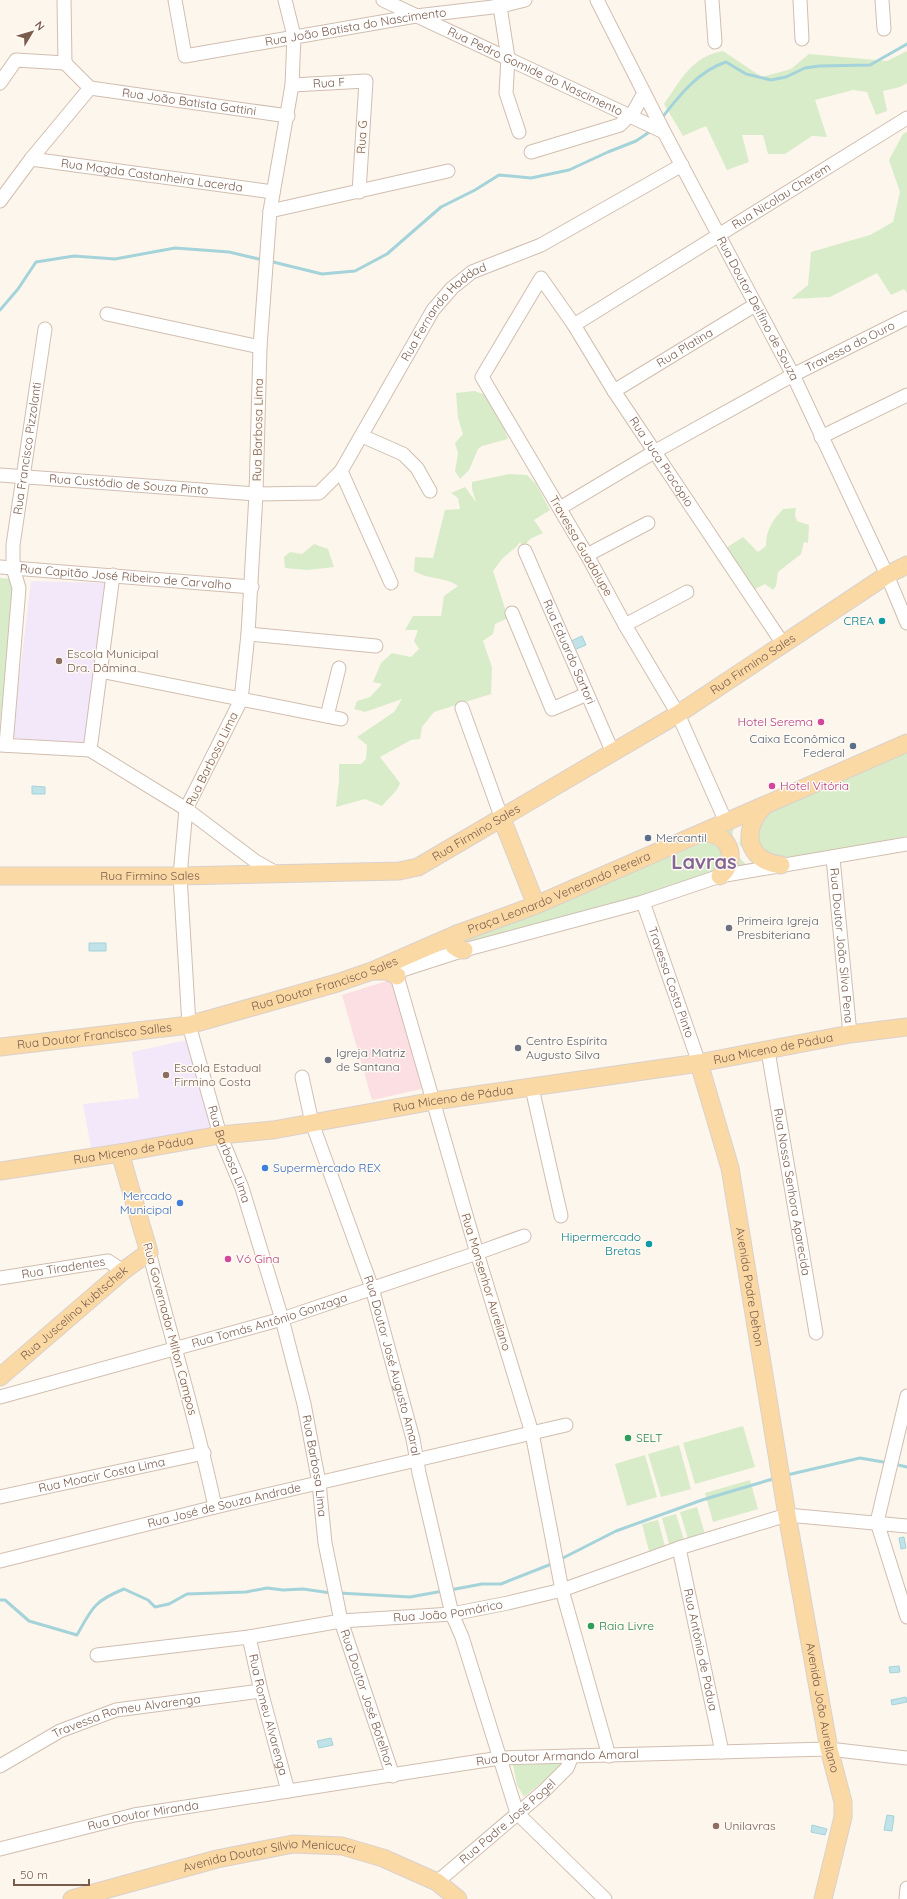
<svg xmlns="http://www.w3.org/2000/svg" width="907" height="1899" font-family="Quicksand,sans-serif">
	<rect width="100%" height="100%" fill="#fdf6ec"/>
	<path fill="#f3e8fa" d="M31 581 106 583 86 743 12 738Z
		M187 1040 213 1130 91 1148 83 1104 139 1098 132 1052Z"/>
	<path fill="#fbdfe3" d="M393 979 426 1088 372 1100 342 995Z"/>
	<path fill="#d8ecc9" d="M723 51 762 77 791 69 809 54 887 61 907 51V83L900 87 883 91 887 111 876 115 867 92 853 90 815 100 827 137 812 136 785 154H768L763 135H742L749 162 727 170 706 126 683 136 664 104C681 80 692 56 723 51Z
		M907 132V293L904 289 891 295 877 273 830 297 791 299 808 285 811 252 870 235 893 222 900 192 889 160 903 134Z
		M474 391 489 396 497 409 508 439 482 446 478 449 469 470 460 479 455 471 458 453 455 443 463 434 458 418 456 393Z
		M509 474 527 475 536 484 550 510 534 520 543 533 530 539 523 548 520 542 517 546 502 559 493 571 508 618 495 624 493 634 483 641 492 667 491 694 434 712 422 727 420 739 411 740 380 757 400 783C397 793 388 798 382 806L365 799 336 807 339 781V764H361L366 759 367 745 357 737 394 712 402 699 365 712 354 709 357 701 370 697 382 684 373 682 381 663 392 653 411 657 419 649 414 641 418 630H405L413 616H441L444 596 458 586C447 577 429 580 414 571L415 557 433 558 445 510 460 509 458 498 451 493 465 487 476 502 472 489V482Z
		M796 508 795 515 797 521 809 525 808 543 804 542 801 554 778 572 776 586 773 590 765 584 755 589 736 571 723 550 743 537 758 552 766 546C766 530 772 521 783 509Z
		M314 544 328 549 334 567 307 570 285 568 284 557 290 552 302 554Z
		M0 578 14 579 0 725Z
		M907 749V836L765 865 751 860 739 844 743 829 757 816Z
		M734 828C729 845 737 858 751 868L729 872 730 863 713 837Z
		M707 841C725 849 724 854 722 872L461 949 457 942 559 903Z
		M743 1426 755 1467 695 1484 683 1443Z
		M679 1445 691 1489 661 1497 648 1454Z
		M645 1455 657 1497 627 1506 615 1464Z
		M750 1480 758 1509 713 1522 705 1493Z
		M697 1507 705 1534 688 1539 680 1512Z
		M676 1514 684 1540 669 1544 662 1518Z
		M658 1520 665 1546 649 1551 642 1524Z
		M566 1763 524 1797 517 1785 513 1765Z"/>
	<path fill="#bfe3e8" stroke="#a5d3da" d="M582 636 586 645 574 650 571 641Z
		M32 786 45 787V794H32Z
		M89 943H106V951H89Z
		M904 1537 906 1548 901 1549 899 1538Z
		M899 1666 900 1672 890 1673 889 1667Z
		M906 1697 907 1702 892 1705 891 1700Z
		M331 1738 333 1745 319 1748 317 1741Z
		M887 1815 894 1816 892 1831 884 1830Z
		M812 1825 827 1829 825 1835 811 1832Z"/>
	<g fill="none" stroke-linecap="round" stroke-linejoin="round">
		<path stroke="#a5d3da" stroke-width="3" d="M661 119C679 96 698 71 726 62L746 74 771 80 786 77 805 68 819 66 870 65 907 44
			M269 261 322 274 355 271 387 254 441 207 475 190 499 175 531 178 569 170 608 152 636 141 651 131
			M0 310 18 289 36 262 74 256 115 259 175 248 229 252 263 260
			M894 1464 907 1467
			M787 1475 860 1458 889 1463
			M559 1560 616 1531 702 1500 776 1478
			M450 1590 482 1584H501L554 1563
			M339 1593 410 1597 443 1591
			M0 1600H5L29 1621 77 1635C92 1608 94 1601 124 1589L148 1600 155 1607 169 1604 187 1594 246 1592 267 1588 283 1590 303 1589 331 1593"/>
		<g stroke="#d1beb0" stroke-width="15">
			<g id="minor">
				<path d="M64 0 65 63"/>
				<path id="s1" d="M175 0 185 56 416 16 501 6 525 0"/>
				<path id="s2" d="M285 0 294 36 292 85 270 211 260 347 256 494 248 634 241 700 186 809 180 876 189 1025 220 1135 242 1188 282 1319 304 1404 319 1483 325 1543 341 1621 393 1776"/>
				<path id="s3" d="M383 0 664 132"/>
				<path d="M499 0 508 58 506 93 519 132"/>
				<path id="s4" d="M597 0 664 132 793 375 887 575 907 623"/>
				<path d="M712 0 715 42"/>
				<path d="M800 0 802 39"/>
				<path d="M882 0 884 29"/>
				<path d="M0 83 16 60 65 63"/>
				<path id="s5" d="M292 85 366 81 359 192"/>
				<path id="s6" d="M90 88 288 116"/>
				<path d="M531 152 620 125 634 111 644 93"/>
				<path id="s7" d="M31 159 273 192"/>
				<path d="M0 201 31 159 90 88 65 63"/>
				<path d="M270 211 448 171"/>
				<path d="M107 314 260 347"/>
				<path id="s8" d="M574 325 907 118"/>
				<path id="s9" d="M614 391 755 305"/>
				<path d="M362 436 403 454 417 468 430 491"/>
				<path d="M821 437 907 395"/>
				<path d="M341 471 391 583"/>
				<path id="s10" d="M0 475 256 494 319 493 341 471 433 310 452 288 472 272 541 245 682 165"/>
				<path id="s11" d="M560 508 654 452 793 375 907 318"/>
				<path id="s12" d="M525 551 613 753"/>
				<path d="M587 555 648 523"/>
				<path id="s13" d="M0 567 252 587"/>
				<path d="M512 613 552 709 587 694"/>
				<path d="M625 625 687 592"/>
				<path d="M248 634 376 646"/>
				<path d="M100 671 341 719"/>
				<path d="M462 708 502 819"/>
				<path d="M327 716 339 668"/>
				<path d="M0 745 90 750 186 809 255 861 278 874"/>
				<path id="s14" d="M6 745 19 588 13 568V545L45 329"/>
				<path d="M90 750 113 575"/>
				<path id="s15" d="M726 822 678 714 625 625 587 555 482 377 541 278 574 325 614 391 783 644"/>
				<path id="s16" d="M833 858 850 1034"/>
				<path id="s17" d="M643 902 699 1063"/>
				<path id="s18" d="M768 1051 816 1333"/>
				<path id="s19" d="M302 1077 312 1123 372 1288 413 1439 419 1473 452 1614 462 1637 517 1813 605 1899"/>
				<path d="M532 1088 561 1216"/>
				<path d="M149 1252C171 1337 197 1421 215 1507"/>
				<path id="s20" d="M0 1278 108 1261 123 1271"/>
				<path d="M907 1396 877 1522 907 1617"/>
				<path id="s21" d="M0 1397 282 1319 477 1253 524 1236"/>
				<path id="s22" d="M0 1497 204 1453"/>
				<path id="s23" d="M679 1548 722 1752"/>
				<path id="s24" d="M0 1561 215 1507 566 1425"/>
				<path id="s25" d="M249 1637 261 1691 288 1791"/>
				<path id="s26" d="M97 1655 249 1637 341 1621 452 1614 508 1603 562 1590 679 1548 787 1515 907 1526"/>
				<path d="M609 1756 562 1590 532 1433 477 1253 397 976 402 970 464 950 643 902 720 876 907 844"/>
				<path id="s27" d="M0 1766 60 1731 116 1710 261 1691"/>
				<path id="s28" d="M0 1849 134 1815 500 1758 829 1749 907 1758"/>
				<path id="s29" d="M437 1882 544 1791 567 1768 572 1756"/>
				<path d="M906 1899 907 1888"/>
			</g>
		</g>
		<g stroke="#dad1cd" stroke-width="19">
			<g id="major">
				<path d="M764 806C741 829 746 861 781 865"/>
				<path d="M502 819 536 905"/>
				<path d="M702 833C729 832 740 858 720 876"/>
				<path id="s30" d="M0 876H180L399 871 418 867 678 714 887 575 907 565"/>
				<path d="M457 934 453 939 454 946 460 950H464"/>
				<path d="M372 971H387L397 976"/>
				<path id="s31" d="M0 1047 189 1025 337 983 372 971 457 934 536 905 907 743"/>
				<path id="s32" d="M699 1063 730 1168 787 1515 829 1749 843 1802V1817L823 1899"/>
				<path id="s33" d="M0 1171 120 1153 220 1135 273 1130 434 1101 699 1063 850 1034 907 1027"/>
				<path id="s34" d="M0 1377 123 1271 149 1252 120 1153"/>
				<path id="s35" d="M72 1899 217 1859 293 1844 342 1846 383 1858 437 1882 458 1899"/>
			</g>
		</g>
		<use href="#minor" stroke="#fff" stroke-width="13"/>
		<use href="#major" stroke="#fbd9a5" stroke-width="17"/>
	</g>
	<g fill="#0f9aa8" stroke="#fffaf3" stroke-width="1.5">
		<circle cx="882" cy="621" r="4"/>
		<circle cx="649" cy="1244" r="4"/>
	</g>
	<g fill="#8d6e63" stroke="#fffaf3" stroke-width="1.5">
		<circle cx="59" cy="661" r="4"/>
		<circle cx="166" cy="1075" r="4"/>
		<circle cx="716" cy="1826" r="4"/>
	</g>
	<g fill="#d1479c" stroke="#fffaf3" stroke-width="1.5">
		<circle cx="821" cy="722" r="4"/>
		<circle cx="772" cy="786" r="4"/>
		<circle cx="228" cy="1259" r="4"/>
	</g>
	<g fill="#5c6f8a" stroke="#fffaf3" stroke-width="1.5">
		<circle cx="853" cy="746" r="4"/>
		<circle cx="648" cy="838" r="4"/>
	</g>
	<g fill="#6b7280" stroke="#fffaf3" stroke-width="1.5">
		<circle cx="729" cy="928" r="4"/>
		<circle cx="518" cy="1048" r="4"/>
		<circle cx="328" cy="1060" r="4"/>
	</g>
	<g fill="#3f7fe0" stroke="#fffaf3" stroke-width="1.5">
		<circle cx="265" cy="1168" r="4"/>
		<circle cx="180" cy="1203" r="4"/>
	</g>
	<g fill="#2e9e5b" stroke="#fffaf3" stroke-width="1.5">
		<circle cx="628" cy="1438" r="4"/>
		<circle cx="591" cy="1626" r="4"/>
	</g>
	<g text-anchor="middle" stroke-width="3" stroke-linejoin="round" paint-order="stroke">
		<g font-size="12" fill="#7a5c4d" stroke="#fffaf3">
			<text dy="4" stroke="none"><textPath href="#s1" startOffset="230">Rua João Batista do Nascimento</textPath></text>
			<text dy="4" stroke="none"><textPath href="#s3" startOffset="168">Rua Pedro Gomide do Nascimento</textPath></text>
			<text dy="4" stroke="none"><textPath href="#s5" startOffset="37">Rua F</textPath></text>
			<text dy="4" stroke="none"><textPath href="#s6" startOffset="100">Rua João Batista Gattini</textPath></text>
			<text transform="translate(362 137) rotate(-87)" y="4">Rua G</text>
			<text dy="4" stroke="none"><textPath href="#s7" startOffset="122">Rua Magda Castanheira Lacerda</textPath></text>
			<text dy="4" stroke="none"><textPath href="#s8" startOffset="244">Rua Nicolau Cherem</textPath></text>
			<text dy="4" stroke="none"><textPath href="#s4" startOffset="348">Rua Doutor Delfino de Souza</textPath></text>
			<text dy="4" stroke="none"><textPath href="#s10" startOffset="542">Rua Fernando Haddad</textPath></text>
			<text dy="4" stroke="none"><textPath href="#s11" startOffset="332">Travessa do Ouro</textPath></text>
			<text dy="4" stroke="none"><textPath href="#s9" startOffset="83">Rua Platina</textPath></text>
			<text transform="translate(258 430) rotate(-89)" y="4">Rua Barbosa Lima</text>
			<text dy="4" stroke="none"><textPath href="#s14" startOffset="299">Rua Francisco Pizzolanti</textPath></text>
			<text dy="4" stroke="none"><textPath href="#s15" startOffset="843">Rua Juca Procópio</textPath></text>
			<text dy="4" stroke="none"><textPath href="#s10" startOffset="129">Rua Custódio de Souza Pinto</textPath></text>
			<text transform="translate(581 546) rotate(60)" y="4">Travessa Guadalupe</text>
			<text dy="4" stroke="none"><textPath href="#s13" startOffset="126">Rua Capitão José Ribeiro de Carvalho</textPath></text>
			<text dy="4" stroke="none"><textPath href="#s12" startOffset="110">Rua Eduardo Sartori</textPath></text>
			<text dy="4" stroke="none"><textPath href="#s30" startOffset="810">Rua Firmino Sales</textPath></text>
			<text transform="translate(212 759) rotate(-64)" y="4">Rua Barbosa Lima</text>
			<text dy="4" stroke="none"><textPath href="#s30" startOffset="486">Rua Firmino Sales</textPath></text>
			<text dy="4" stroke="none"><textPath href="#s30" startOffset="150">Rua Firmino Sales</textPath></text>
			<text dy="4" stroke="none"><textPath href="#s31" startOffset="584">Praça Leonardo Venerando Pereira</textPath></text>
			<text dy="4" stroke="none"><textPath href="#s16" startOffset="88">Rua Doutor João Silva Pena</textPath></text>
			<text dy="4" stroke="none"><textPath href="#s17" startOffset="85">Travessa Costa Pinto</textPath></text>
			<text dy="4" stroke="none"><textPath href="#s31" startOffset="332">Rua Doutor Francisco Sales</textPath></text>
			<text dy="4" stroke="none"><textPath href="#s31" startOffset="95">Rua Doutor Francisco Salles</textPath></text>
			<text dy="4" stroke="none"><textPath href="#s33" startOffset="783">Rua Miceno de Pádua</textPath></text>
			<text dy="4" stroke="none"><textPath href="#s33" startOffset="459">Rua Miceno de Pádua</textPath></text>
			<text dy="4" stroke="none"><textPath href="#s33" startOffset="135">Rua Miceno de Pádua</textPath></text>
			<text dy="4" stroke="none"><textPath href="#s2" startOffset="1178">Rua Barbosa Lima</textPath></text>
			<text dy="4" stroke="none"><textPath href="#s18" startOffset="143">Rua Nossa Senhora Aparecida</textPath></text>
			<text dy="4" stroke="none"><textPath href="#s20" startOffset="64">Rua Tiradentes</textPath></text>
			<text transform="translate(486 1282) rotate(73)" y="4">Rua Monsenhor Aureliano</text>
			<text dy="4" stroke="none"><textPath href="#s32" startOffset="230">Avenida Padre Dehon</textPath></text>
			<text dy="4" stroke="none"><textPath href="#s34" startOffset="98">Rua Juscelino kubtschek</textPath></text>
			<text dy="4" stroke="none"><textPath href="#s21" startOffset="280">Rua Tomás Antônio Gonzaga</textPath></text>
			<text transform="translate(170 1329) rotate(75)" y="4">Rua Governador Milton Campos</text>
			<text dy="4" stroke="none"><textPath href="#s19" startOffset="303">Rua Doutor José Augusto Amaral</textPath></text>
			<text dy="4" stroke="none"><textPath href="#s2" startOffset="1502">Rua Barbosa Lima</textPath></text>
			<text dy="4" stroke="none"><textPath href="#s22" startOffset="104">Rua Moacir Costa Lima</textPath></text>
			<text dy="4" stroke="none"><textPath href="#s24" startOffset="231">Rua José de Souza Andrade</textPath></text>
			<text dy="4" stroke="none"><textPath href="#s26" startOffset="354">Rua João Pomárico</textPath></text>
			<text dy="4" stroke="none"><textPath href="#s23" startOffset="104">Rua Antônio de Pádua</textPath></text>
			<text dy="4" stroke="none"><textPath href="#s2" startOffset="1741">Rua Doutor José Botelhor</textPath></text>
			<text dy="4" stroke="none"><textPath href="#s32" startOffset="657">Avenida João Aureliano</textPath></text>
			<text dy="4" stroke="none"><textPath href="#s25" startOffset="80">Rua Romeu Alvarenga</textPath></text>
			<text dy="4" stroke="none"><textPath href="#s27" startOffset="138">Travessa Romeu Alvarenga</textPath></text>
			<text dy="4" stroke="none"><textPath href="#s28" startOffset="566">Rua Doutor Armando Amaral</textPath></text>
			<text dy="4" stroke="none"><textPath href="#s28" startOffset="147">Rua Doutor Miranda</textPath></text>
			<text dy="4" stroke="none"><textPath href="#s29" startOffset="93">Rua Padre José Pogel</textPath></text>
			<text dy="4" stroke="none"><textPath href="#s35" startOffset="203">Avenida Doutor Sílvio Menicucci</textPath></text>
		</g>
		<g font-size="12" fill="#0d838f" stroke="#fffaf3" text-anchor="end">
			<text x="874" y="625">CREA</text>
			<text x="641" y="1241">Hipermercado<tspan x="641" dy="14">Bretas</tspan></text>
		</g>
		<g font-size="12" fill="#785e54" stroke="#fffaf3" text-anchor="start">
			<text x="67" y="658">Escola Municipal<tspan x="67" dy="14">Dra. Dâmina</tspan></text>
			<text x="174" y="1072">Escola Estadual<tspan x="174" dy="14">Firmino Costa</tspan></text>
			<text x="724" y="1830">Unilavras</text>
		</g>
		<g font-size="12" fill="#b23c85" stroke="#fffaf3" text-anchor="start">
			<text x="813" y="726" text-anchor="end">Hotel Serema</text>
			<text x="780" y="790">Hotel Vitória</text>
			<text x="236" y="1263">Vó Gina</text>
		</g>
		<g font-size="12" fill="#4e5e75" stroke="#fffaf3" text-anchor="end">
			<text x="845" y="743">Caixa Econômica<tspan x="845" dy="14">Federal</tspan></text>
			<text x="656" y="842" text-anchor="start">Mercantil</text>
		</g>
		<g font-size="12" fill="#5b616d" stroke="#fffaf3" text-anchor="start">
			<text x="737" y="925">Primeira Igreja<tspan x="737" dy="14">Presbiteriana</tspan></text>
			<text x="526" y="1045">Centro Espírita<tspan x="526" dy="14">Augusto Silva</tspan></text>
			<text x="336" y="1057">Igreja Matriz<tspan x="336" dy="14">de Santana</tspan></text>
		</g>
		<g font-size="12" fill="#366cbe" stroke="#fffaf3" text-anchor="start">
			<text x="273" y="1172">Supermercado REX</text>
			<text x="172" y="1200" text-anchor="end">Mercado<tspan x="172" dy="14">Municipal</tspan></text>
		</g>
		<g font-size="12" fill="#27864d" stroke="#fffaf3" text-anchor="start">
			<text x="636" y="1442">SELT</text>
			<text x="599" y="1630">Raia Livre</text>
		</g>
		<g font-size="20" font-weight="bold" fill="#846695" stroke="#fffaf3">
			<text x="704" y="869">Lavras</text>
		</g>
	</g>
	<g transform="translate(32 32) rotate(52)" stroke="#fffaf3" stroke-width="3" paint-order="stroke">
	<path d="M0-3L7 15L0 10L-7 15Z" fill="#7a5c4d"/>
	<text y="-6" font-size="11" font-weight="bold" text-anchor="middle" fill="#7a5c4d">N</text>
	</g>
	<path d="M14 1879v6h75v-6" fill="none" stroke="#7a5c4d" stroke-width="2"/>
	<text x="20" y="1879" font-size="12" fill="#7a5c4d" stroke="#fffaf3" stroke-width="3" paint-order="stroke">50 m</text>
</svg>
